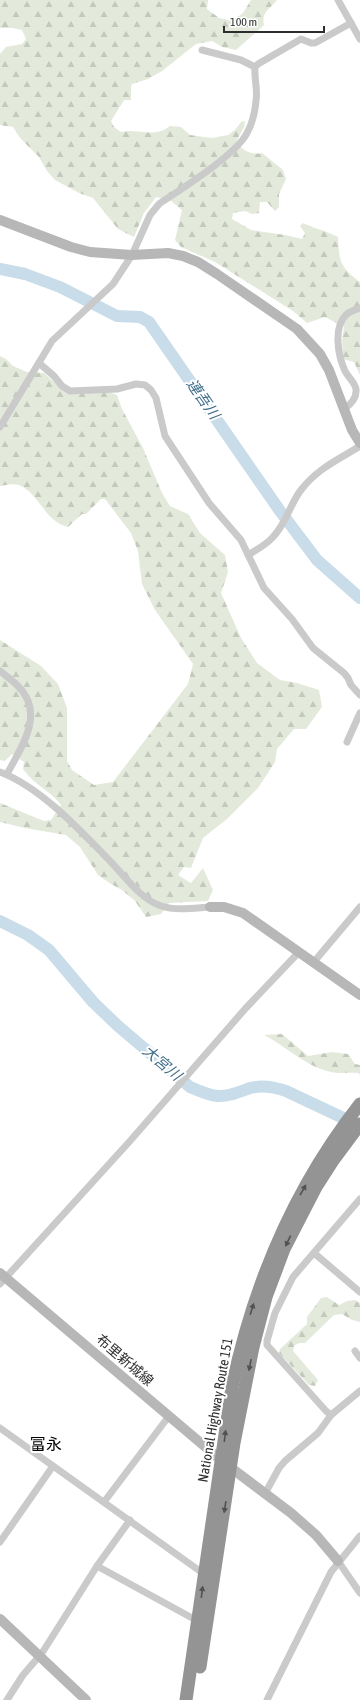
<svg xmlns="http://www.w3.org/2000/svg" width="360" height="1700" font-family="'Asap Condensed','Noto Sans JP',sans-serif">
<defs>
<pattern id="forest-firs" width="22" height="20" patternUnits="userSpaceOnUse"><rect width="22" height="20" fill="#e3eadb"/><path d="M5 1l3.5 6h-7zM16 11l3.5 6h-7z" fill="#c3c9bc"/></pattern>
</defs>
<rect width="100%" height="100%" fill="#fff"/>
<g fill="url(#forest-firs)">
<path d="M 0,0 L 208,0 L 207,9 L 219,18 L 232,21 L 243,13 L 251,0 L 277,0 C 270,9 261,12 264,25 L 236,50 L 222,47 L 212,41 L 196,44 L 162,71 L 148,79 L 132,84 L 131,88 L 131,100 L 124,100 L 111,121 L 114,127 L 121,132 C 139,128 154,139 170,126 L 181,127 L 190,135 L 212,138 L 228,135 L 235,130 L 241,122 L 245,121 L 244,127 L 236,142 C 244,151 250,155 262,153 L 283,170 L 286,179 L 279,194 L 279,207 L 275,211 L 267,202 L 260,202 L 259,213 L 252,214 L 245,211 L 233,213 L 232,219 L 251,230 L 285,235 L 302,239 L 305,233 L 300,226 L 303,223 C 315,229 327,231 338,237 C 339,262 340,267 360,282 L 360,375 L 354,362 L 343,359 L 342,340 L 344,327 L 325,317 L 307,323 L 293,311 L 215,262 L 181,247 L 175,240 L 182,210 L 171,201 L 156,197 L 144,213 L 134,237 L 118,229 L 93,198 L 79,193 L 55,180 L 47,171 L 39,157 L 21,139 L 13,127 L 0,125 L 0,54 L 6,47 L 22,44 L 26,39 L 22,30 L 13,28 L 0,28 Z"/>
<path d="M 0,356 L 6,359 L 13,366 L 27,372 L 44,373 L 61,388 L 106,391 L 117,395 L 122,409 L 143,448 L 162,493 L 170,506 L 188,514 L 200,533 L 225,555 L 228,572 L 221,593 L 241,638 L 257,663 L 280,680 L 297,683 L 319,690 L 322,707 L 306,729 L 294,729 L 277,749 L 275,762 L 258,788 L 227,819 L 203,838 L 191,868 L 184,867 L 178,875 L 191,883 L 203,868 L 213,890 L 208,901 L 169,903 L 161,914 L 146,917 L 135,901 L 122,890 L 111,884 L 98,875 L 80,847 L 66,835 L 25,828 L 0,822 L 0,803 L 44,821 L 51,820 L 61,805 C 51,791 34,785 23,769 L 24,762 L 12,754 L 5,761 L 0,760 L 0,640 L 41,666 L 58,684 L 67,708 L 67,761 L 72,770 L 94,785 L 113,782 L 188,684 L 193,664 L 155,610 L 142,584 L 138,551 L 131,533 L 105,499 L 101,499 L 86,514 L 82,514 L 68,527 C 45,522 39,493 19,485 C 13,483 5,485 0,486 Z"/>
<path d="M 282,1034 L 308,1056 L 332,1052 L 348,1054 L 355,1064 L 360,1065 L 360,1076 L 359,1073 C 350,1072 340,1074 331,1072 C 305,1066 287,1047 264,1035 Z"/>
<path d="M 327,1297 L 339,1305 L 347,1301 L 355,1300 L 360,1303 L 360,1322 L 352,1320 L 342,1314 L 334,1315 L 305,1343 L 299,1343 L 294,1346 L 293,1351 L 318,1380 L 315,1386 L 309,1385 L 279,1353 L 280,1349 L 307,1324 L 307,1317 L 321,1298 Z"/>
</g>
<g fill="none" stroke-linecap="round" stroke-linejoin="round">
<g stroke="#c8dce9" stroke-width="12">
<path d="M 0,269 L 25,274 L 60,287 L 117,316 L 140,317 L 149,322 L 280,511 L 317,560 L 360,598"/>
<path d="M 0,921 L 28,935 L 49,950 L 93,1002 L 118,1026 L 190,1087 C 199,1091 208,1095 217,1096 C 228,1097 239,1092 250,1088 C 262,1085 274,1087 286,1091 L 356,1124"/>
</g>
<g stroke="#cacaca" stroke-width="7">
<path d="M 338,0 L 360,39"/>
<path d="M 202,50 L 241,60 L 255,67"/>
<path d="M 40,364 L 54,376 L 62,386 L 70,391 L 117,389 L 136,384 L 145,385 L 151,390 L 156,398 L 165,436 L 209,503 L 241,540 L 264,588 L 292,619 L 313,648 L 344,673 L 348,678 L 351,685 L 360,695"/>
<path d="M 344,409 C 350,405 357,398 356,389 C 355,383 348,377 345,371 C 338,356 333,327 346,315 C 350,311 355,310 360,308"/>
<path d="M 0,427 L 52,341 L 113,284 L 132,255 L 150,215 L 159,204 C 181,189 236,155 247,133 C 252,124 255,112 256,101 C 258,89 254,79 255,67 L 258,64 L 301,39 L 311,43 L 315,43 L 351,23"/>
<path d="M 248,555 C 256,550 266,545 273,537 C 286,524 290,504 301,490 C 318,468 338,460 360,446"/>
<path d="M 0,671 C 6,676 12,680 17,685 C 46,713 22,746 7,774"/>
<path d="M 347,742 L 360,713"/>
<path d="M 0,772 C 40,787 79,829 109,860 C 124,875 140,899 161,906 C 177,911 194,908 210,907"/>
<path d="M 313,963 L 360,907"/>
<path d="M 314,1253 L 360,1292"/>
<path d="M 0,1284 L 130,1141 L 245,1009 L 299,952"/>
<path d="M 355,1351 L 360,1358"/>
<path d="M 331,1415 L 326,1411 L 267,1345 L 267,1341 L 275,1313 L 293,1277 L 360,1199"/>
<path d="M 0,1428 L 204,1574"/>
<path d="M 264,1493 L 267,1490 L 279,1468 L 285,1461 L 318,1433 L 331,1415 L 360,1391"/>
<path d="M 104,1502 L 169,1416"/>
<path d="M 0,1542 L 53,1466"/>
<path d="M 338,1561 L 360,1593"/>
<path d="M 97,1566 L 194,1619 L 199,1618"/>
<path d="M 7,1700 L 23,1675 L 42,1653 L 97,1566 L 130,1520"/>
<path d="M 267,1700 L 331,1572 L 360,1536"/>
</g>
<g stroke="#b7b7b7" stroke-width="10">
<path d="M 0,220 L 71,247 L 90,252 L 132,255 L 168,253 L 183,256 L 198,262 L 217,274 L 297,329 L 320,354 L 329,370 L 352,430 L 360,443"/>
<path d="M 210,907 L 224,907 L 243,913 L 360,995"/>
<path d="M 0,1273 L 222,1461 L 291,1513 L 316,1535 L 338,1561"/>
<path d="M 0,1619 L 86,1700"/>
</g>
<g stroke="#949494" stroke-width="13">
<path d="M 200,1667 L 234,1443 L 253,1347 L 266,1297 L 284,1249 L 316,1187 L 332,1162 L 360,1124"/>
<path d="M 186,1700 L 232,1387 C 254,1283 294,1188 360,1104"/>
</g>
</g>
<defs><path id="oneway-solid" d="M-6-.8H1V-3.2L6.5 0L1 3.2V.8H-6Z"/></defs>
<g fill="#515151">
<use href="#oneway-solid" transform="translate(303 1190) rotate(-60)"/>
<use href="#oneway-solid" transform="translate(288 1241) rotate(115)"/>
<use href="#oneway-solid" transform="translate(252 1309) rotate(-72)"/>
<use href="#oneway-solid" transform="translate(250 1365) rotate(101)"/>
<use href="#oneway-solid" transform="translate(225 1436) rotate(-83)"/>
<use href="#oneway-solid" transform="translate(225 1507) rotate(99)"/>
<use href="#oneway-solid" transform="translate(202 1592) rotate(-83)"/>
</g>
<g text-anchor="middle" stroke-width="4" stroke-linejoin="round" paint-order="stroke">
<g font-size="14" fill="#2d2d2d" stroke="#fff">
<text transform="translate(125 1360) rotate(41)" y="5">布里新城線</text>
<text transform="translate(215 1410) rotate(-80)" y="5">National Highway Route 151</text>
</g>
<g font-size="15" font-style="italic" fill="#3f6d8a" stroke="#fff">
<text transform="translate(203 399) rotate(55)" y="5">連吾川</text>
<text transform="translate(162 1063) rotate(40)" y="5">大宮川</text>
</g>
<g font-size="16" fill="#000" stroke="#fff">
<text x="46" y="1450">富永</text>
</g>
</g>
<path d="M224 26v6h100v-6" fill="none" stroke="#2d2d2d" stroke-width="2"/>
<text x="230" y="26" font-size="12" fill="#2d2d2d" stroke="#ffffff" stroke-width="3" paint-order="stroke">100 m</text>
</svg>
